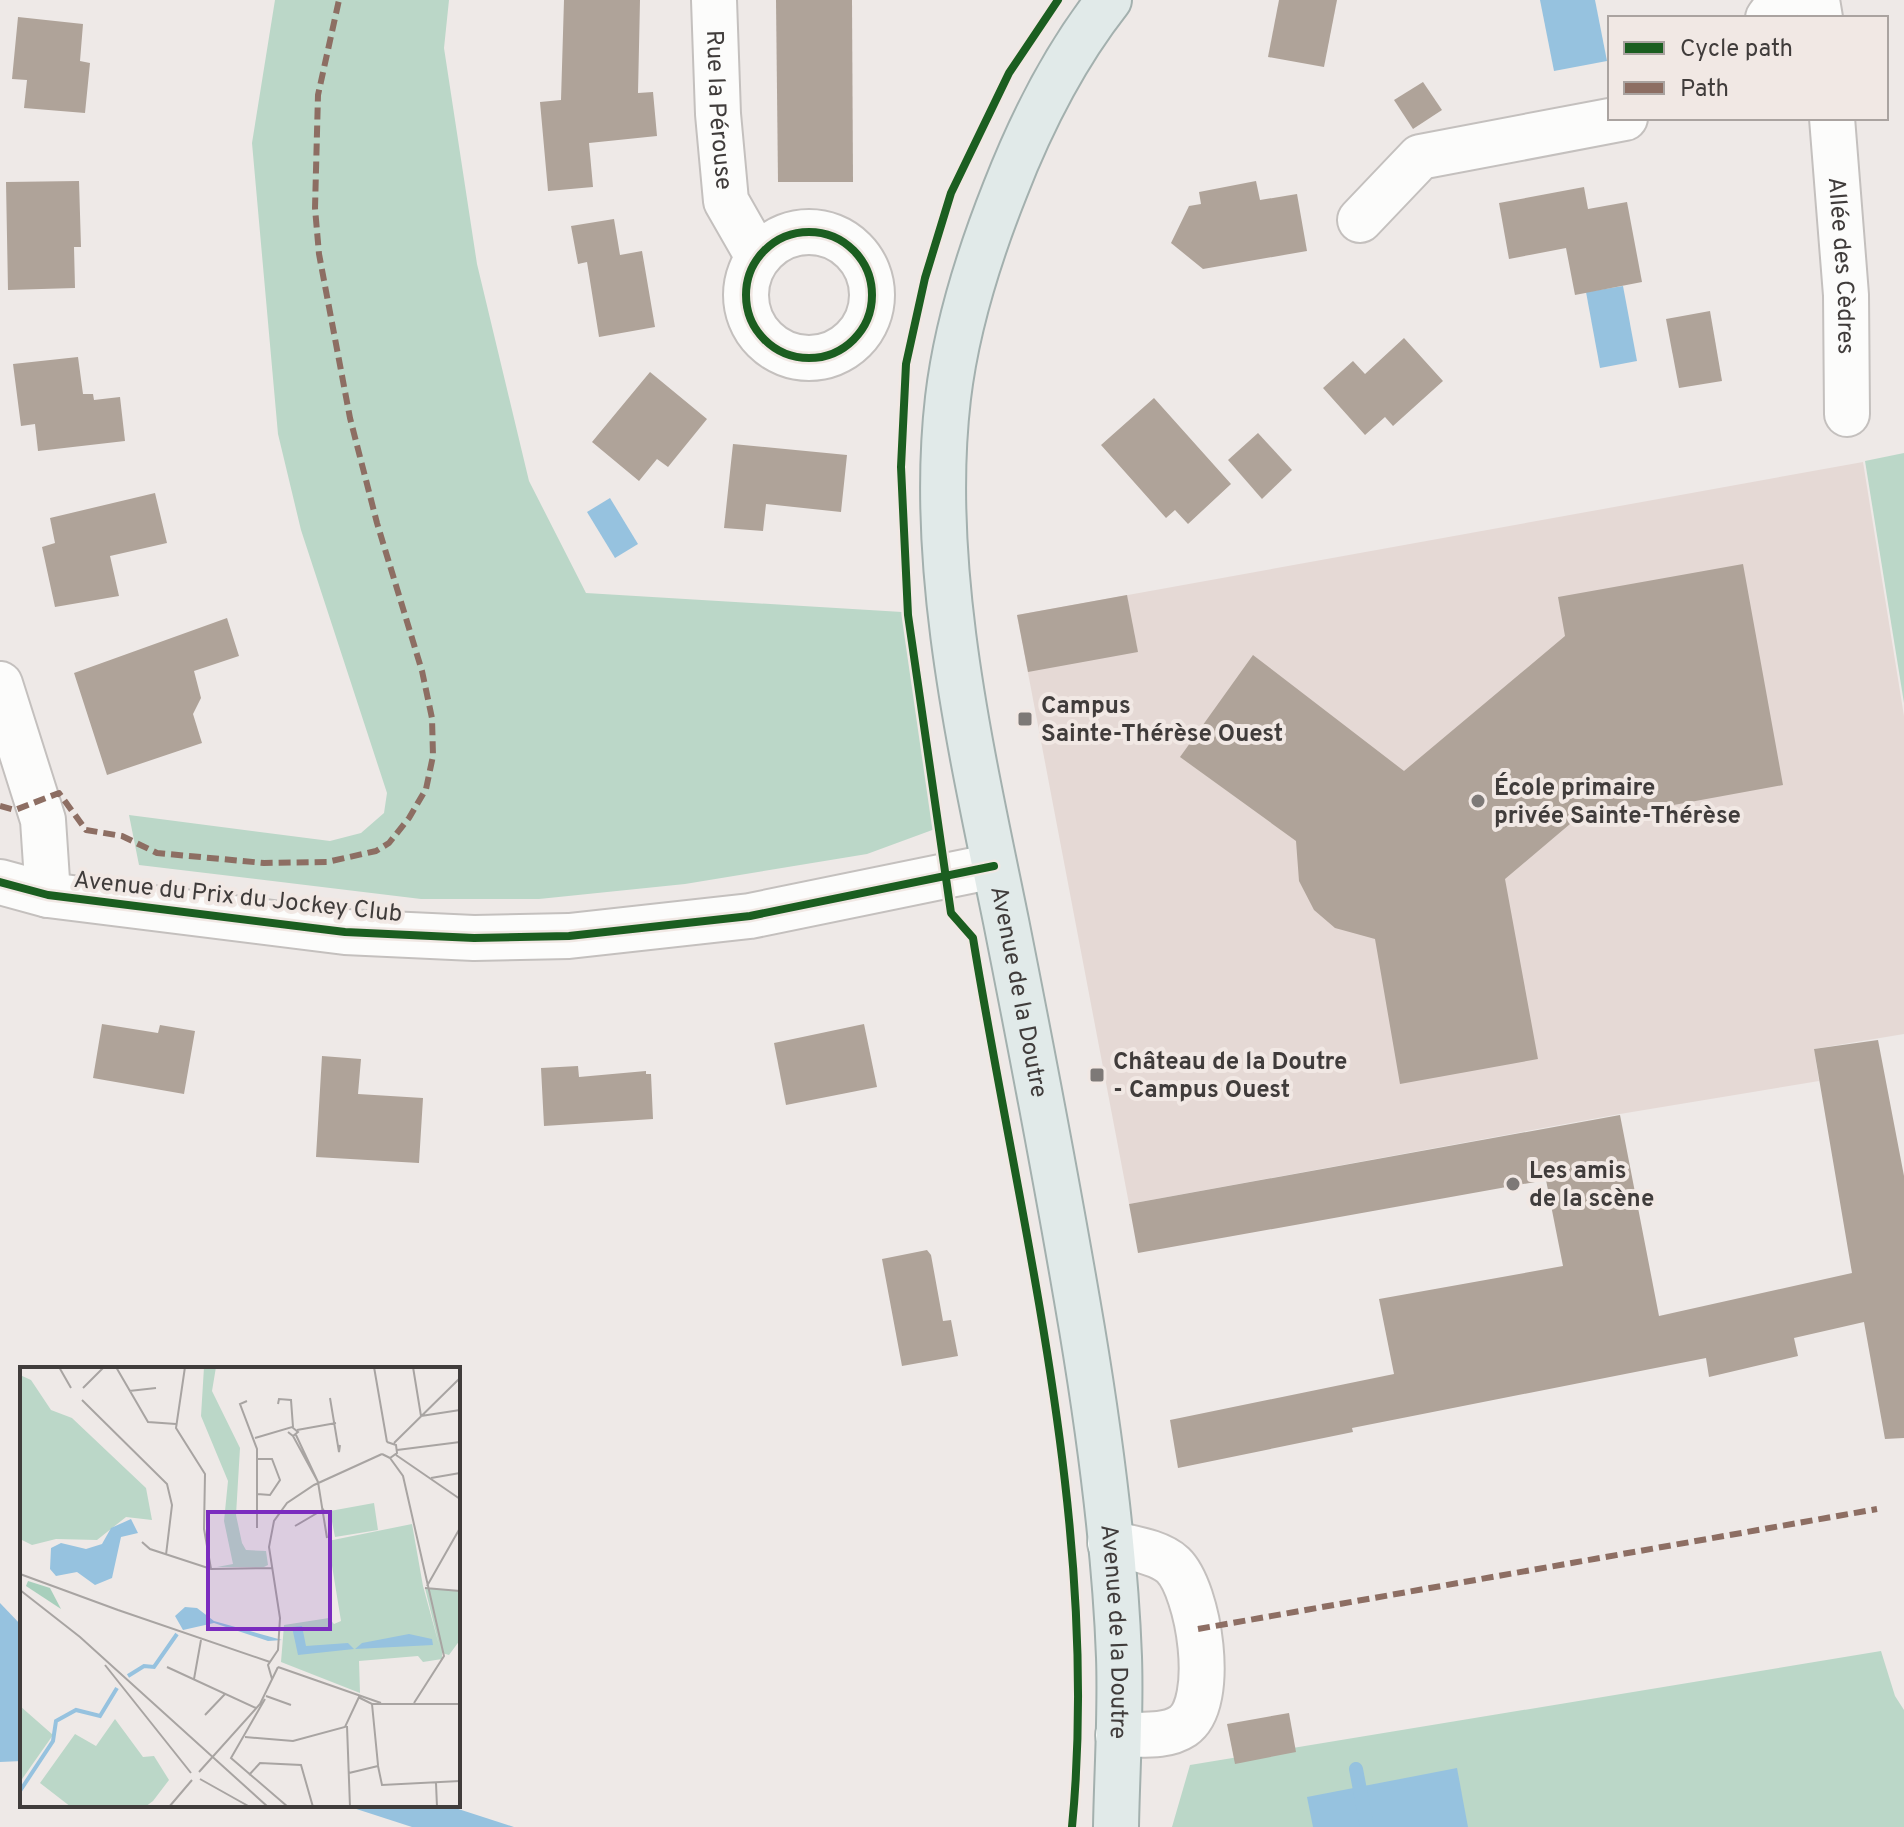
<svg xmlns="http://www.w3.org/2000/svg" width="1904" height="1827" font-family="Overpass,sans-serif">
<rect width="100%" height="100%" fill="#eee9e7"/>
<path fill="#e5d9d5" d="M 1863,462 L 1904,716 L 1904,1034 L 1814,1049 L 1819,1081 L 1620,1114 L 1129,1204 L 1017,615 Z"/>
<g fill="#bbd7c8">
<path d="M 275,0 L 449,0 L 444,48 L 477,264 L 529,481 L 586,593 L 902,612 L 935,829 L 867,854 L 685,884 L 539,899 L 421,899 L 139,865 L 129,815 L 330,841 L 361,833 L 384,813 L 387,793 L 301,530 L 278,434 L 252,143 Z"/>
<path d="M 1904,453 L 1904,703 L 1865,461 Z"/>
<path d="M 1881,1651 L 1895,1696 L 1904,1710 L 1904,1827 L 1172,1827 L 1190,1765 Z"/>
</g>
<g fill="#96c2df">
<path d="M 1540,0 L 1595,0 L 1607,61 L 1554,71 Z"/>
<path d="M 1623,286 L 1637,361 L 1600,368 L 1586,292 Z"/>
<path d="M 610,498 L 638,544 L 615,558 L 587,512 Z"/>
<path d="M 0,1603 L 22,1626 L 22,1761 L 0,1762 Z"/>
<path d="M 1457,1768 L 1468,1827 L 1313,1827 L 1307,1797 Z"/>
<path d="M 344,1805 L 446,1805 L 514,1827 L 412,1827 Z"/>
</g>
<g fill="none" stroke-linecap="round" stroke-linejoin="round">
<path stroke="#96c2df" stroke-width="14" d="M 1356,1769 L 1367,1827"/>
</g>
<g fill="#afa399">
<path d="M 564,0 L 640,0 L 638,93 L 653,92 L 657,136 L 589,143 L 593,187 L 548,191 L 540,102 L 561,100 Z"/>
<path d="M 776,0 L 852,0 L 853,182 L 778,182 Z"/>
<path d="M 1279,0 L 1337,0 L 1324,67 L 1268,57 Z"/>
<path d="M 18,17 L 83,24 L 80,61 L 90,63 L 85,113 L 24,108 L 27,80 L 12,79 Z"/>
<path d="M 1423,82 L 1442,110 L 1413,129 L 1394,100 Z"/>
<path d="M 79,181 L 81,247 L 74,247 L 75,288 L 8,290 L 6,182 Z"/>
<path d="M 1256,181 L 1260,200 L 1297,194 L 1307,251 L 1203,269 L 1171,243 L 1189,206 L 1201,204 L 1199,192 Z"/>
<path d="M 1584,187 L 1588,209 L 1627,202 L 1642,282 L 1575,295 L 1566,248 L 1509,259 L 1499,203 Z"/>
<path d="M 614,219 L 620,255 L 642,251 L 655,327 L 599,337 L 587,262 L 578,264 L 571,226 Z"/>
<path d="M 1710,311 L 1722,381 L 1679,388 L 1666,319 Z"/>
<path d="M 1404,338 L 1443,381 L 1393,426 L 1385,417 L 1365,435 L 1323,388 L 1353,361 L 1365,374 Z"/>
<path d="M 78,357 L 83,394 L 93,394 L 94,400 L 120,397 L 125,441 L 38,451 L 35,424 L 21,426 L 13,364 Z"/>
<path d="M 650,372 L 707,419 L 668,467 L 657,459 L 639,481 L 592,442 Z"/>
<path d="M 1154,398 L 1231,484 L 1188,524 L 1175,510 L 1166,518 L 1101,445 Z"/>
<path d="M 1258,433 L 1292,470 L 1262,499 L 1228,460 Z"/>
<path d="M 733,444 L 847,455 L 841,512 L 766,504 L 763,531 L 724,528 Z"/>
<path d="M 155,493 L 167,543 L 110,556 L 119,596 L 55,607 L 42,547 L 55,543 L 50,518 Z"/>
<path d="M 1743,564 L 1783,785 L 1570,824 L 1505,879 L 1538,1059 L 1400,1084 L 1375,939 L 1335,928 L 1314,910 L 1299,881 L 1296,841 L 1180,757 L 1253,655 L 1404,771 L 1565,636 L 1558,597 Z"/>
<path d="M 1127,595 L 1138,652 L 1028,672 L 1017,615 Z"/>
<path d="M 227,618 L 239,656 L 194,671 L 201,698 L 193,714 L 202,743 L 107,775 L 74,673 Z"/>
<path d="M 102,1024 L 158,1033 L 160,1025 L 195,1031 L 184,1094 L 93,1078 Z"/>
<path d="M 864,1024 L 877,1087 L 786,1105 L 774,1043 Z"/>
<path d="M 1878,1040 L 1904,1176 L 1904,1438 L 1885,1439 L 1864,1322 L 1794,1338 L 1798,1356 L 1709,1377 L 1706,1358 L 1352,1428 L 1353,1432 L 1178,1468 L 1170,1420 L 1394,1374 L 1379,1299 L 1563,1266 L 1546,1180 L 1138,1253 L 1129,1204 L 1620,1115 L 1659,1316 L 1852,1273 L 1814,1049 Z"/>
<path d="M 322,1056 L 361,1059 L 358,1094 L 423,1098 L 419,1163 L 316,1157 Z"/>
<path d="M 578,1066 L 579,1077 L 646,1071 L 646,1074 L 651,1074 L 653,1119 L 544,1126 L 541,1068 Z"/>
<path d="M 927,1250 L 931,1255 L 943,1321 L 951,1320 L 958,1356 L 902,1366 L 882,1259 Z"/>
<path d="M 1289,1713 L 1296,1752 L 1235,1764 L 1227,1724 Z"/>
</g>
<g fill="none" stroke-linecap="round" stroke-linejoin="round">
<defs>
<g id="minor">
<path id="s1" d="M 714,0 L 718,114 L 726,201 L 758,257"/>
<path d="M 1817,0 L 1820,18"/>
<path d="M 1768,18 L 1781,0"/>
<path id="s2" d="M 1832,118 L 1846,295 L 1847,414"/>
<path d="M 1360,220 L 1420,157 L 1625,118"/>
<circle cx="809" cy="295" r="63"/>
<path d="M 0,684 L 43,820 L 48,895"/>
<path d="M 0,882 L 48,895 L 345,932 L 474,938 L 569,936 L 750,916 L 994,866"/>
<path d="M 1110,1543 C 1129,1548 1158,1551 1173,1565 C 1199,1590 1217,1703 1183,1726 C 1165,1738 1139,1734 1118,1735"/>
</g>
<g id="major">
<path id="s3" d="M 1109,0 C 1065,56 1031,123 1005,190 C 980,253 956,330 948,398 C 928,569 972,754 1006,921 C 1033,1057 1059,1193 1082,1329 C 1100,1437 1115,1548 1119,1657 C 1121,1714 1117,1771 1116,1827"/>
</g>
</defs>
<use href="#minor" stroke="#c4c0be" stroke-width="48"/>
<use href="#major" stroke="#a3b0ae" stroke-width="48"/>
<use href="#minor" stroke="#fcfcfb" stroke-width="44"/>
<use href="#major" stroke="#e1eae9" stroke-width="44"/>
<g stroke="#8d6e63" stroke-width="6" stroke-dasharray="12 6" stroke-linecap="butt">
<path d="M 0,806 L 15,810 L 59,793 L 86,830 L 122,836 L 157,853 L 264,863 L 327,862 L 376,851 L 389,843 L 409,818 L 426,789 L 433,756 L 432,718 L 422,671 L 377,523 L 350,418 L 319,254 L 315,208 L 318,95 L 339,0"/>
<path d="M 1198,1629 L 1877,1509"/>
</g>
<defs>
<g id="cycleway">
<path d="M 1058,0 L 1009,73 L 951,193 L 925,278 L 906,364 L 901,467 L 908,615 L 951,913 L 973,938 C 1021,1231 1101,1528 1072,1827"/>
<circle cx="809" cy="295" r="63"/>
<path d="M 0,882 L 48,895 L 345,932 L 474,938 L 569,936 L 750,916 L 994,866"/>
</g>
</defs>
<use href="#cycleway" stroke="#f1e8e4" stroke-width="13"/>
<use href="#cycleway" stroke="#1b5e20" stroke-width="8"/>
</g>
<g fill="#7d7977" stroke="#f1e8e4" stroke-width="3">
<rect x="1017" y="711" width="16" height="16" rx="4"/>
<circle cx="1478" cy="801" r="8"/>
<rect x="1089" y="1067" width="16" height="16" rx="4"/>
<circle cx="1513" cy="1184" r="8"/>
</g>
<g text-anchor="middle" stroke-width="8" stroke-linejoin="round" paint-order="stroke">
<g font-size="24" fill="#403c3b" stroke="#f1e8e4">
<text dy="8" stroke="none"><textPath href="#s1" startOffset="110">Rue la Pérouse</textPath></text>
<text dy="8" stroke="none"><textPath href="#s2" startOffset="148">Allée des Cèdres</textPath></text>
<text transform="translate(238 896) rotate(6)" y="8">Avenue du Prix du Jockey Club</text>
<text dy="8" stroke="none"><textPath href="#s3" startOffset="1034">Avenue de la Doutre</textPath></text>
<text dy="8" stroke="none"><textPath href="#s3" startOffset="1682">Avenue de la Doutre</textPath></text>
</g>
<g font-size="24" font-weight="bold" fill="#403c3b" stroke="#f1e8e4" text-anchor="start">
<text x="1041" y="713">Campus<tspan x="1041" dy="28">Sainte-Thérèse Ouest</tspan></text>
<text x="1494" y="795">École primaire<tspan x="1494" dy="28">privée Sainte-Thérèse</tspan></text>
<text x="1113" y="1069">Château de la Doutre<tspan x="1113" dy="28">- Campus Ouest</tspan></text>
<text x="1529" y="1178">Les amis<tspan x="1529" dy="28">de la scène</tspan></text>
</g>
</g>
<g transform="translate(20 1367)">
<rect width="440" height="440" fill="#eee9e7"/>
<path d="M 184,0 L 196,0 L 192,24 L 220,81 L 216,148 L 222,176 L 226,183 L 246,184 L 248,198 L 244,200 L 197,200 L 213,197 L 204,154 L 208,114 L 181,49 ZM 0,8 L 11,13 L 31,43 L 52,51 L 126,121 L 132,153 L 106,150 L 77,173 L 36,172 L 12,178 L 0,172 ZM 354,136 L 358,163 L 315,170 L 310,144 ZM 392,157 L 403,219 L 419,278 L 405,221 L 440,224 L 440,273 L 429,288 L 422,286 L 422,292 L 403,295 L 398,289 L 339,294 L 340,326 L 261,295 L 264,258 L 309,251 L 314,257 L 321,254 L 308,174 ZM 0,339 L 33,368 L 0,415 ZM 95,352 L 123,390 L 134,389 L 149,413 L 133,434 L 125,440 L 51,440 L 20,416 L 55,367 L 76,379 Z" fill="#bbd7c8"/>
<path d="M 8,214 L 30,221 L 41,242 L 6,219 Z" fill="#a8cfbc"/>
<path d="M 111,152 L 118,166 L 101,170 L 92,211 L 75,218 L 57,205 L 36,209 L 30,202 L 31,181 L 41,176 L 66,182 L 82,177 L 91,161 ZM 165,240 L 177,241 L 194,254 L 262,273 L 248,274 L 194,256 L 163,263 L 155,249 ZM 282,259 L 286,279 L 328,276 L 334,282 L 278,288 L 272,260 ZM 389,267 L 412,272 L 413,278 L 335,282 L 342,276 Z" fill="#96c2df"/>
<path fill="none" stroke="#96c2df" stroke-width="4" d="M 108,309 L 124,299 L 134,300 L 157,267M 0,424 L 33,374 L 36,354 L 56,343 L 80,349 L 97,321"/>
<path fill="none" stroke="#a8a4a2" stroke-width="2" d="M 39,0 L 51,21M 96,0 L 128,55 L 156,57M 165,0 L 156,61 L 185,107 L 184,162 L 191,202M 354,0 L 367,75M 393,0 L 401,49M 63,21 L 84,0M 109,24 L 136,21M 310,31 L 319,85 L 320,78M 62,33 L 147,117 L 152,138 L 146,188M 227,34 L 220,37 L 237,82 L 237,161M 258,37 L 259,32 L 271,33 L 273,60M 401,49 L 440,43M 277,63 L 316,56M 273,69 L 298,115 L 276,68M 235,71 L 272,60 L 278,65 L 273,69 L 268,65M 374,76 L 439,12M 377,83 L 440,75M 362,87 L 370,91 L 377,86 L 376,78 L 367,75M 376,88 L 440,132M 370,91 L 383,109 L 424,289 L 394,336M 411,111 L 440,106M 298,115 L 307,171M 237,127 L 250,128 L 260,113 L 252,92 L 238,92M 275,159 L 304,142M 122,175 L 130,182 L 191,202 L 252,201M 0,207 L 98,243M 407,219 L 440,161M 405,221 L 440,224M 0,223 L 60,270 L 248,440M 98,243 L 250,295M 85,298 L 171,406M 147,300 L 236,341M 258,300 L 361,336M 174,312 L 181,273M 252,312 L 248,298 L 258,283 L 260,251 L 249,180 L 254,154 L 267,136 L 294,118 L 362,87M 246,329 L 271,338M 338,330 L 352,337 L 440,337M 245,332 L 211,391 L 268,440M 352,337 L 358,398M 185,348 L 205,327M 327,359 L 330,440M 225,370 L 273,374 L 325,360 L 339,330M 179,405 L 240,337 L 258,300M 329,406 L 358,399 L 362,418 L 440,414M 229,408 L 240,396 L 281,398 L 293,440M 180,412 L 230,440M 416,416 L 417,440M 149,440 L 172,413"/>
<path fill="#7b2cbf" fill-opacity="0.15" stroke="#7b2cbf" stroke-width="4" d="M 188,145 L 310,145 L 310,262 L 188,262 Z"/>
<rect width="440" height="440" fill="none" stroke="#403c3b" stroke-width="4"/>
</g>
<rect x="1608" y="16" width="280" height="104" fill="#f1e8e4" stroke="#aaa3a0" stroke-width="2"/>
<rect x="1624" y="42" width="40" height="12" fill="#1b5e20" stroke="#aaa3a0" stroke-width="2"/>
<text x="1680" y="56" font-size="24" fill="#403c3b">Cycle path</text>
<rect x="1624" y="82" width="40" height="12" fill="#8d6e63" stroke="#aaa3a0" stroke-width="2"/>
<text x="1680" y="96" font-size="24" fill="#403c3b">Path</text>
</svg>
